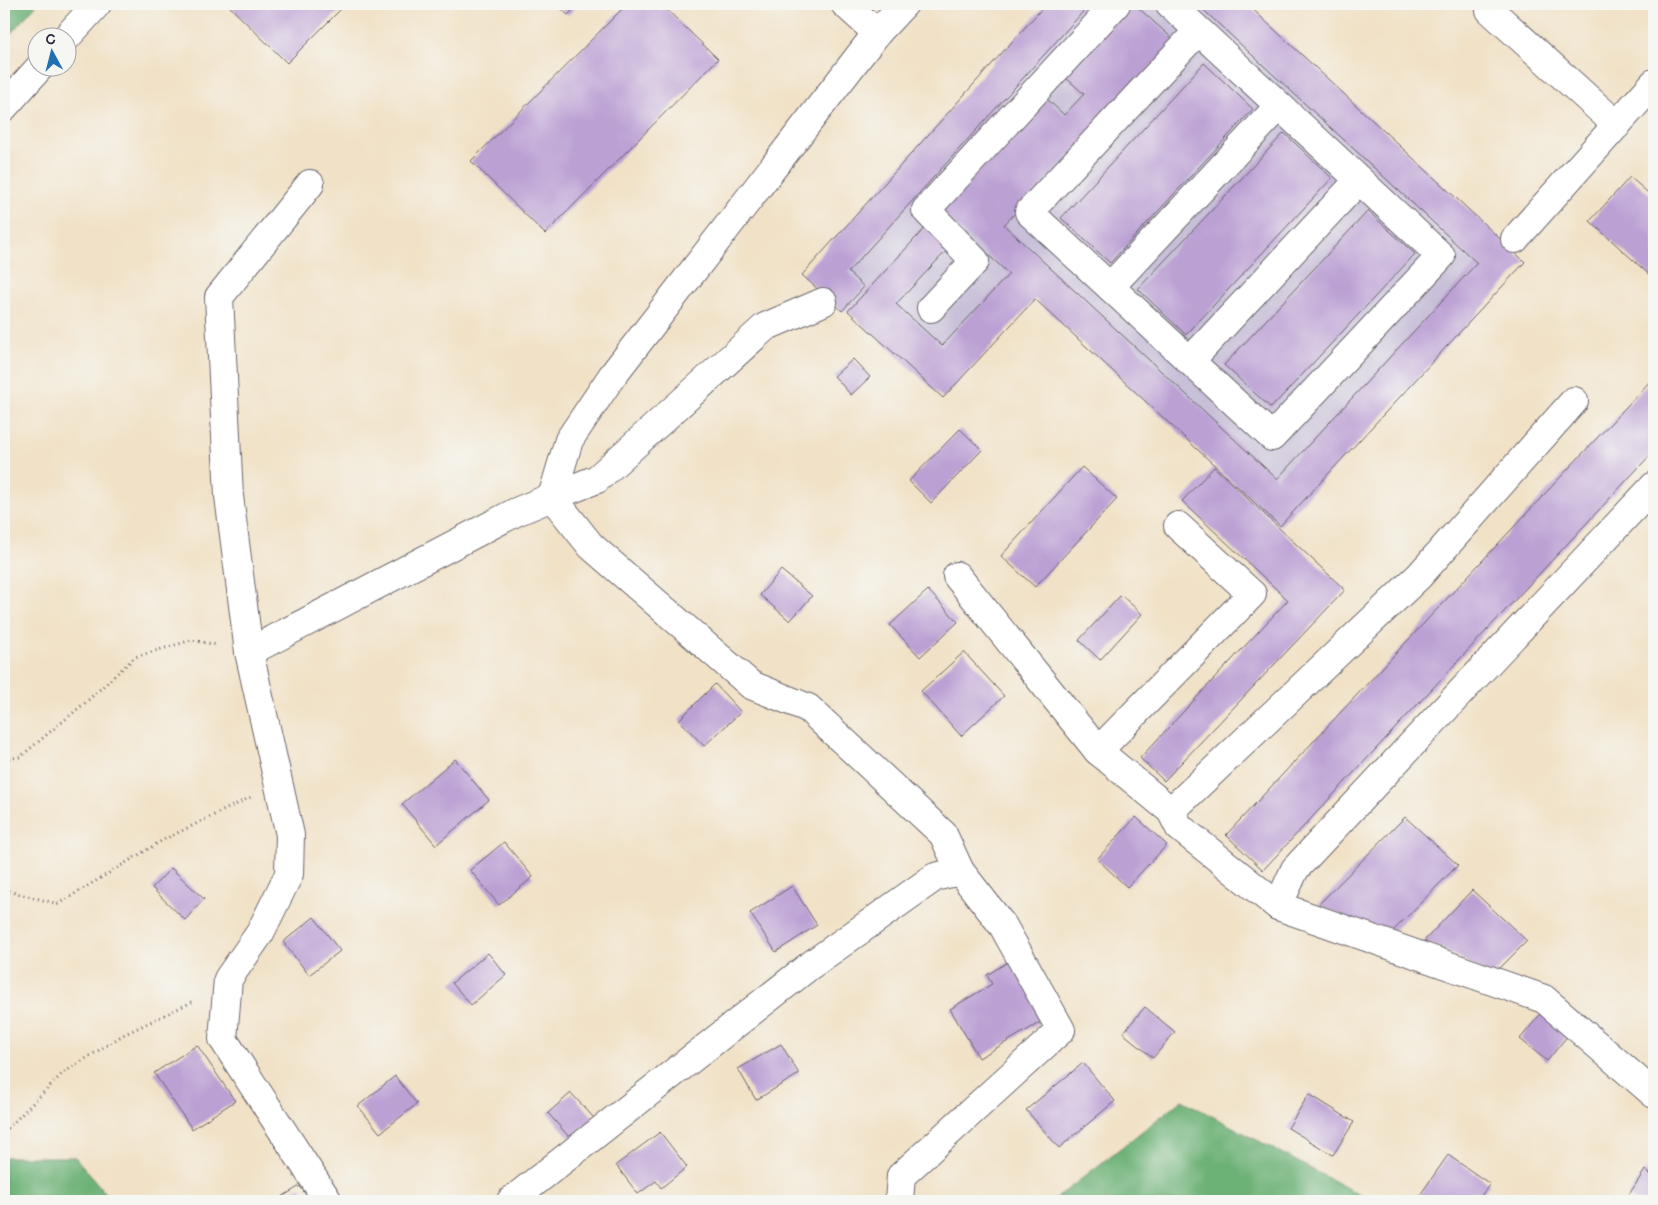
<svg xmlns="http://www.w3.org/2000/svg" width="1658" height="1205" font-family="'Balsamiq Sans',sans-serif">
<rect width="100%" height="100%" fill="#f6f6f2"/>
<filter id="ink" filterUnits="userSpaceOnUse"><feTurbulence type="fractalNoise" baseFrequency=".02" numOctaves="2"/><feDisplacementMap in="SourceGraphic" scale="10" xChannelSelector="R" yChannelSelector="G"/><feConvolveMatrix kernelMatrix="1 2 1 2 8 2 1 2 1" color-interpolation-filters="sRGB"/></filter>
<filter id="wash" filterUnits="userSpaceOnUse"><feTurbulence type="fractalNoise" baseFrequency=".0096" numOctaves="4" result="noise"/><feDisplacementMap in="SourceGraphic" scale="20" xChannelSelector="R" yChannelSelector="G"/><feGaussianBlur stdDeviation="1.12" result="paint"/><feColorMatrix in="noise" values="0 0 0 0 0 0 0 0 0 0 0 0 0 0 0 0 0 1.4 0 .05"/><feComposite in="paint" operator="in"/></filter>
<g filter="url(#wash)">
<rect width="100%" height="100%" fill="#f1e2c7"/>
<path fill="#c8bfd8" d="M 1046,4 L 1247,4 L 1525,262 L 1280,526 L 1035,299 L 943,398 L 848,311 L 842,311 L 802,275 Z"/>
<g fill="#6cb176" stroke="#476a58">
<path d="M 4,4 L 37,4 L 4,41 Z"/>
<path d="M 1182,1100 L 1371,1201 L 1053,1201 Z"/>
<path d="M 4,1157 L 75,1157 L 112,1201 L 4,1201 Z"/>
</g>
<g id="blocks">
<g fill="#bba0d4">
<path d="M 227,4 L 346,4 L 287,63 Z"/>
<path d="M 556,4 L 579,4 L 568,15 Z"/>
<path d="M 627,4 L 661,4 L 718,59 L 545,234 L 471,161 Z"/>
<path d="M 1046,4 L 1090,4 L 848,272 L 864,287 L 842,311 L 802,275 Z"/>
<path d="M 1129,4 L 1134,4 L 1175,41 L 1004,225 L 1277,479 L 1477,263 L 1197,4 L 1247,4 L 1525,262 L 1280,526 L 1035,299 L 943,398 L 848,311 L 926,227 L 949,248 L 896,304 L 942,346 L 1009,274 L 941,211 L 1046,98 L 1064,115 L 1084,94 L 1063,75 Z"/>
<path d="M 1204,63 L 1253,109 L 1110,263 L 1061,218 Z"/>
<path d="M 1284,133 L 1332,178 L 1186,335 L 1138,289 Z"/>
<path d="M 1630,177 L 1654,198 L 1654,279 L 1590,221 Z"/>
<path d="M 1368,211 L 1415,254 L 1271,408 L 1224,365 Z"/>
<path d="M 853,359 L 870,377 L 851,395 L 834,376 Z"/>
<path d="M 1654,377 L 1654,451 L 1263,870 L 1226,835 Z"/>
<path d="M 960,429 L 982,450 L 931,503 L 909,481 Z"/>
<path d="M 1082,467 L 1117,499 L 1035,587 L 1001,556 Z"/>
<path d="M 1214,467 L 1345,590 L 1164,781 L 1140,758 L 1288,600 L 1182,501 Z"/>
<path d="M 781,570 L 812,596 L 790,621 L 760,595 Z"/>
<path d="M 928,590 L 958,622 L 920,657 L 890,625 Z"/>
<path d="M 1121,595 L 1142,614 L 1100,660 L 1079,640 Z"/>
<path d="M 964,652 L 1004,696 L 961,736 L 921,691 Z"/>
<path d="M 715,684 L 741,712 L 704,746 L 679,720 Z"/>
<path d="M 455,759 L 489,800 L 436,845 L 402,804 Z"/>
<path d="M 1136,817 L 1167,845 L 1127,887 L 1097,859 Z"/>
<path d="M 1405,817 L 1458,865 L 1388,936 L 1318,905 Z"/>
<path d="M 504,842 L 533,877 L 499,905 L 470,870 Z"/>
<path d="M 171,868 L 204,899 L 185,920 L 152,888 Z"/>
<path d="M 792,886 L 817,925 L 776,952 L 750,913 Z"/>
<path d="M 1472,890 L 1527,941 L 1491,977 L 1460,958 L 1424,941 Z"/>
<path d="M 314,917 L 340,951 L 309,975 L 283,942 Z"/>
<path d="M 488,953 L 506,975 L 471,1005 L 452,983 Z"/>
<path d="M 1011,960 L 1046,1019 L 979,1058 L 950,1009 L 992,984 L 987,975 Z"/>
<path d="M 1145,1007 L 1175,1032 L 1153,1058 L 1123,1033 Z"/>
<path d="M 1542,1012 L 1569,1034 L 1547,1061 L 1520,1039 Z"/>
<path d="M 781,1044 L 799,1074 L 756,1100 L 738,1069 Z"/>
<path d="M 197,1045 L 235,1101 L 192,1129 L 154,1073 Z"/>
<path d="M 1083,1063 L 1115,1101 L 1059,1148 L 1026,1110 Z"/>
<path d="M 395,1076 L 417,1104 L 380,1133 L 358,1106 Z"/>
<path d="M 571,1093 L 594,1118 L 570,1138 L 548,1113 Z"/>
<path d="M 1309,1094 L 1354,1122 L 1333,1155 L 1288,1128 Z"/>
<path d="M 660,1132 L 687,1167 L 661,1188 L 656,1181 L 638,1194 L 616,1165 Z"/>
<path d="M 1448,1155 L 1490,1184 L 1477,1201 L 1429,1201 L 1420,1195 Z"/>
<path d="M 1645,1170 L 1654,1177 L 1654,1201 L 1636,1201 L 1628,1196 Z"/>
<path d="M 300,1186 L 310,1201 L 275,1201 Z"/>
</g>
</g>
</g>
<g filter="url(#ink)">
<use href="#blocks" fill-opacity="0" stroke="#6a656c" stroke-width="1"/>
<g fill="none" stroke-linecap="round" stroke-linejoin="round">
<defs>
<g id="minor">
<path d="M 845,4 L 877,33"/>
<path d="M 1170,4 L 1441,256 L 1272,437 L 1029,212 L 1198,31"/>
<path d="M 1490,10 L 1617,125"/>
<path d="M 66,38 L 97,4"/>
<path d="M 4,107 L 39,68"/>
<path d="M 310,184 L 219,297 L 229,496 L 249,652 L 290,835 L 289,874 L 260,933 L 228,979 L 223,1039 L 328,1201"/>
<path d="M 1515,239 L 1654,83"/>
<path d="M 1110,287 L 1279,106"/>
<path d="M 931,308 L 975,261 L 926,210 L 1116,4"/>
<path d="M 1190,361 L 1359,180"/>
<path d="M 1654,486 L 1295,869 L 1278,906 L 1544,999 L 1654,1094"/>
<path d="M 957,576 L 1098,751 L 1171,811 L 1179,827 L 1278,906"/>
<path d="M 249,652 L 516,512 L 552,497 L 569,440 L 612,376 L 877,33 L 904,4"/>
<path d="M 1098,751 L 1252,594 L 1178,526"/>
<path d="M 1171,811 L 1419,576 L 1574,401"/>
<path d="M 511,1201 L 808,967 L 935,877 L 960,871 L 943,834 L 808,708 L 751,685 L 591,546 L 552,497 L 597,479 L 765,327 L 823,302"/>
<path d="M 899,1201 L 901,1176 L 1061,1030 L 1003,926 L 960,871"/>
</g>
</defs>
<use href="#minor" stroke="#6a656c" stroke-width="30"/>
<g stroke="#6a656c" stroke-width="3" stroke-dasharray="1 4" stroke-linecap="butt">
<path d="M 4,759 L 20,757 L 85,703 L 135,657 L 192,640 L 217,645"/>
<path d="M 4,890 L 58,904 L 163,840 L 251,797"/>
<path d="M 4,1132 L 63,1073 L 123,1035 L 194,1001"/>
</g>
<use href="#minor" stroke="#fff" stroke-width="28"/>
</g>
</g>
<rect width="1658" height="1205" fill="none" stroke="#f6f6f2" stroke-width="20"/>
<g transform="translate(52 52) rotate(353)"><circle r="24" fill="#f6f6f2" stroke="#a1a1a9"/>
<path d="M0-4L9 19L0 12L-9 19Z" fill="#1f6fb2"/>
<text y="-8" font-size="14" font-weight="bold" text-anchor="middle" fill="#22223b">С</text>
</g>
</svg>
